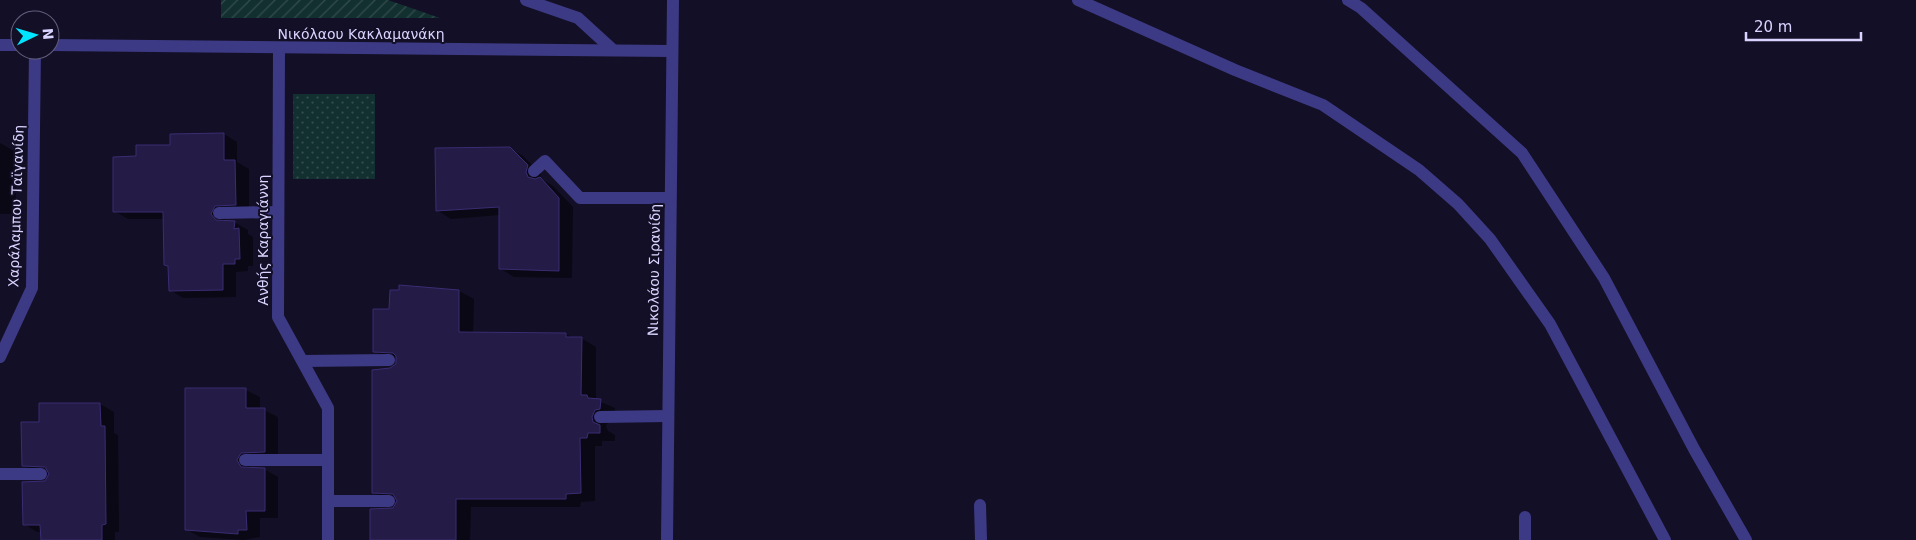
<svg xmlns="http://www.w3.org/2000/svg" width="1916" height="540" font-family="'DejaVu Sans',sans-serif">
<defs>
<pattern id="park-dots" width="8" height="8" patternUnits="userSpaceOnUse" patternTransform="scale(1.25)"><rect width="8" height="8" fill="#12302f"/><path d="M2 2h.1M6 6h.1" fill="none" stroke="#344d4e" stroke-width="1.8" stroke-linecap="round"/></pattern>
<pattern id="garden-furrows" width="10" height="10" patternUnits="userSpaceOnUse" patternTransform="scale(1.25)"><rect width="10" height="10" fill="#12302f"/><path d="M-1 1l2-2M0 10L10 0M9 11l2-2" fill="none" stroke="#344d4e"/></pattern>
</defs>
<rect width="100%" height="100%" fill="#130f26"/>
<rect fill="url(#park-dots)" x="293" y="94" width="82" height="85"/>
<path fill="url(#garden-furrows)" d="M 221,0 L 388,0 L 440,18 L 221,18 Z"/>
<g fill="#0007">
<path d="M 224,134 L 237,142 L 237,162 L 249,169 L 249,212 L 229,213 L 224,222 L 234,222 L 248,230 L 248,234 L 253,237 L 253,266 L 248,266 L 248,271 L 236,272 L 236,297 L 183,298 L 170,290 L 169,267 L 166,265 L 165,219 L 128,219 L 114,211 L 137,157 L 171,146 Z"/>
<path d="M 0,143 L 16,152 L 16,214 L 0,214 Z"/>
<path d="M 509,148 L 523,156 L 541,174 L 540,178 L 553,186 L 573,207 L 572,278 L 514,277 L 501,269 L 500,215 L 451,219 L 438,211 Z"/>
<path d="M 459,291 L 474,299 L 473,334 L 566,334 L 573,338 L 581,338 L 596,347 L 596,400 L 615,408 L 615,417 L 610,418 L 606,426 L 608,431 L 615,435 L 615,441 L 602,441 L 602,446 L 595,446 L 595,501 L 581,502 L 580,507 L 471,507 L 470,540 L 371,540 L 399,501 L 388,501 L 373,492 L 393,368 L 399,360 L 389,360 L 374,351 L 391,310 Z"/>
<path d="M 186,389 L 246,390 L 260,397 L 260,410 L 264,410 L 278,417 L 278,459 L 255,460 L 249,469 L 264,469 L 278,477 L 278,518 L 260,518 L 260,537 L 244,540 L 200,537 L 186,529 Z"/>
<path d="M 40,404 L 100,404 L 114,412 L 114,433 L 118,435 L 119,532 L 115,532 L 115,540 L 42,540 L 42,532 L 37,532 L 24,524 L 50,474 L 37,473 L 23,465 L 40,423 Z"/>
</g>
<g fill="#241b47" stroke="#3b2d73">
<path d="M 224,133 L 224,160 L 235,160 L 236,205 L 215,206 L 211,214 L 216,220 L 235,221 L 234,229 L 239,228 L 240,259 L 235,259 L 235,264 L 223,264 L 223,290 L 169,291 L 168,266 L 164,265 L 163,212 L 113,212 L 113,157 L 136,156 L 136,145 L 170,145 L 170,134 Z"/>
<path d="M 510,147 L 528,165 L 526,172 L 528,177 L 535,179 L 540,177 L 559,198 L 559,271 L 499,269 L 499,207 L 436,211 L 435,148 Z"/>
<path d="M 399,285 L 459,290 L 459,332 L 566,333 L 566,337 L 582,337 L 581,395 L 587,395 L 588,398 L 601,399 L 600,409 L 595,410 L 592,417 L 593,422 L 600,425 L 600,433 L 588,433 L 587,438 L 580,438 L 581,493 L 566,494 L 566,499 L 456,499 L 456,540 L 370,540 L 370,509 L 393,508 L 397,501 L 393,494 L 372,493 L 372,370 L 390,368 L 396,364 L 396,356 L 393,353 L 373,352 L 373,309 L 389,309 L 390,290 L 399,290 Z"/>
<path d="M 185,388 L 246,388 L 246,408 L 265,408 L 265,452 L 241,453 L 237,460 L 241,467 L 265,468 L 265,511 L 246,511 L 247,530 L 238,530 L 238,534 L 185,530 Z"/>
<path d="M 39,403 L 100,403 L 101,426 L 105,426 L 106,524 L 102,525 L 102,540 L 41,540 L 40,525 L 23,525 L 22,482 L 45,481 L 49,474 L 45,467 L 22,466 L 21,422 L 39,422 Z"/>
</g>
<g fill="none" stroke-linecap="round" stroke-linejoin="round">
<g stroke="#3d3a85" stroke-width="12">
<path d="M 526,0 L 578,18 L 613,50"/>
<path d="M 534,171 L 545,161 L 580,198 L 670,198"/>
<path d="M 219,213 L 278,212"/>
<path d="M 303,361 L 389,360"/>
<path d="M 600,417 L 668,416"/>
<path d="M 245,460 L 328,460"/>
<path d="M 0,474 L 41,474"/>
<path d="M 328,501 L 389,501"/>
<path d="M 980,505 L 981,540"/>
<path d="M 1525,517 L 1525,540"/>
</g>
<g stroke="#3d3a85" stroke-width="12">
<path d="M 1078,0 L 1235,70 L 1323,105 L 1419,170 L 1458,204 L 1490,239 L 1550,324 L 1665,540"/>
<path d="M 1348,0 L 1361,8 L 1522,153 L 1604,278 L 1694,449 L 1746,540"/>
<path d="M 0,45 L 20,45"/>
<path d="M 50,45 L 671,51"/>
<path d="M 279,48 L 278,317 L 328,408 L 328,540"/>
<path d="M 0,357 L 32,288 L 35,50"/>
<path d="M 667,540 L 673,0"/>
</g>
</g>
<g text-anchor="middle" stroke-width="4" stroke-linejoin="round" paint-order="stroke">
<g font-size="14" fill="#d9d4ff" stroke="#130f26">
<text x="361" y="39">Νικόλαου Κακλαμανάκη</text>
<text transform="translate(16 206) rotate(-88)" y="5">Χαράλαμπου Ταϊγανίδη</text>
<text transform="translate(263 240) rotate(-90)" y="5">Ανθής Καραγιάννη</text>
<text transform="translate(654 270) rotate(-89)" y="5">Νικολάου Σιρανίδη</text>
</g>
</g>
<g transform="translate(35 35) rotate(85)"><circle r="24" fill="#130f26" stroke="#625e7d"/>
<path d="M0-4L9 19L0 12L-9 19Z" fill="#00e5ff"/>
<text y="-8" font-size="14" font-weight="bold" text-anchor="middle" fill="#d9d4ff">N</text>
</g>
<path d="M1746 32v8h115v-8" fill="none" stroke="#d9d4ff" stroke-width="2.5"/>
<text x="1754" y="32" font-size="15" fill="#d9d4ff" stroke="#130f26" stroke-width="4" paint-order="stroke">20 m</text>
</svg>
